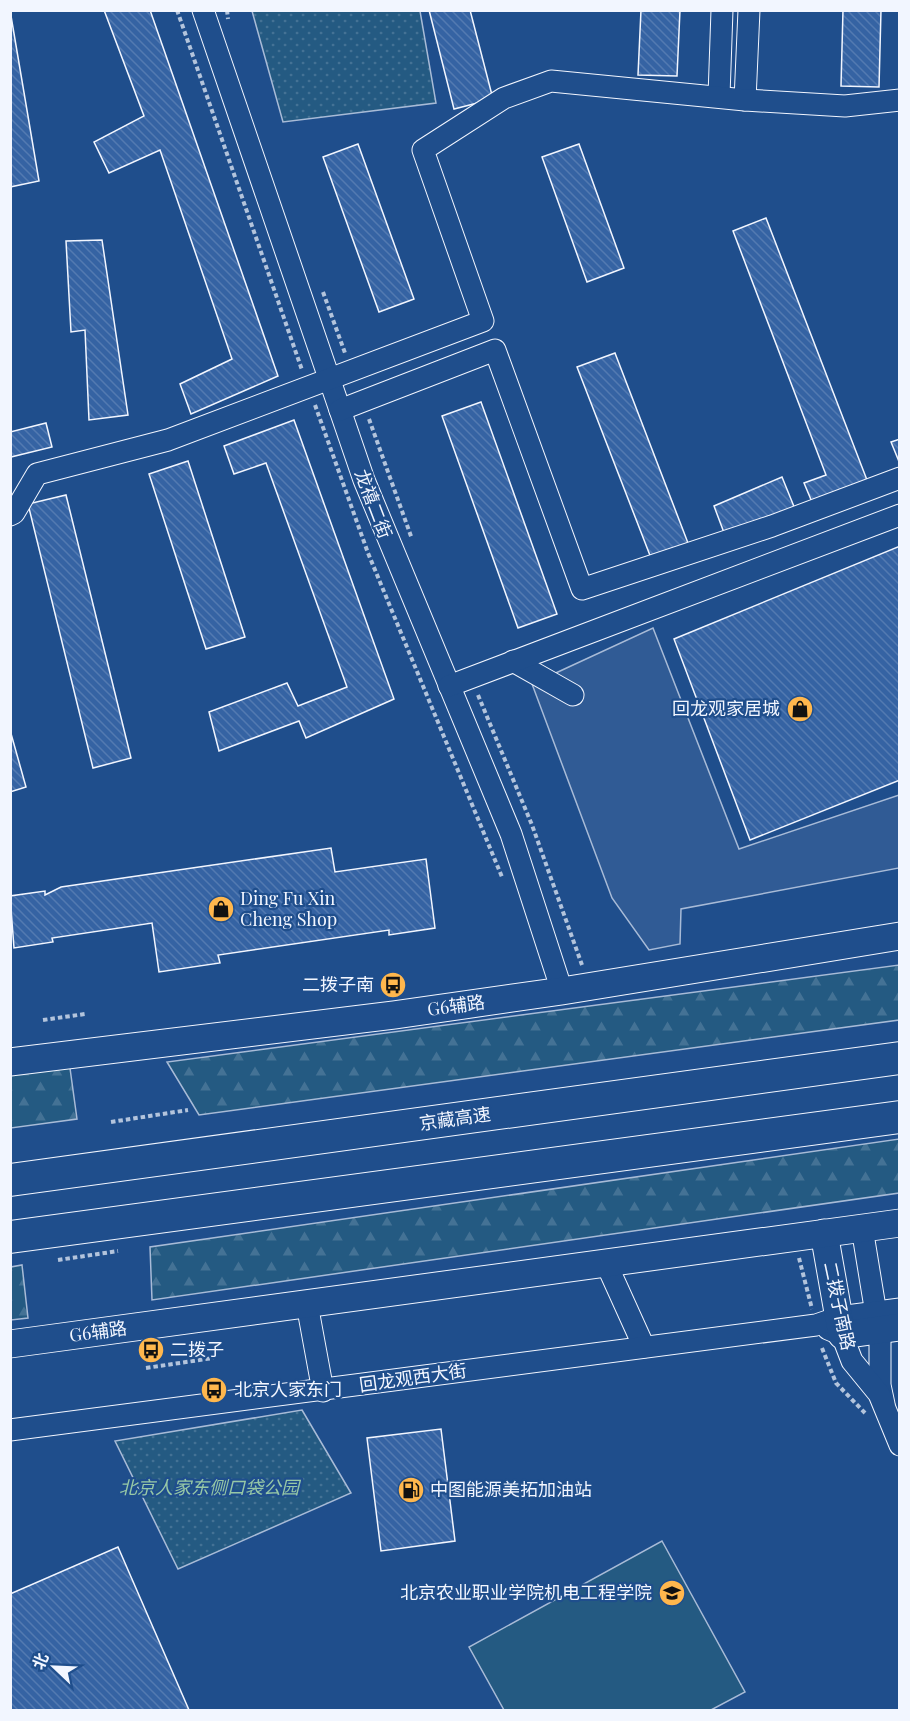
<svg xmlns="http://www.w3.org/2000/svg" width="910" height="1721" font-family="'Playfair Display','Noto Sans SC',serif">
<defs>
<pattern id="forest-firs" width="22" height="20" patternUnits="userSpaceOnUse" patternTransform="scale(1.5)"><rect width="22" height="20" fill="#245a82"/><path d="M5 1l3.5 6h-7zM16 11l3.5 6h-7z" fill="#447295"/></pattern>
<pattern id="park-dots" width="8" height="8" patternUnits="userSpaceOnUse" patternTransform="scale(1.5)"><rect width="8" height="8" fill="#245a82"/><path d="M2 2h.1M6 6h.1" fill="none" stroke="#447295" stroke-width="1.8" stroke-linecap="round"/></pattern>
<pattern id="building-back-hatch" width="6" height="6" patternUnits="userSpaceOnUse" patternTransform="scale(1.5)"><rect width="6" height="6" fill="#3563a3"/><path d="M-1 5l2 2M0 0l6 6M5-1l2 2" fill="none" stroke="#537ab1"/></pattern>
</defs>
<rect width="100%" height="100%" fill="#1f4e8c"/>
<path fill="#245a82" stroke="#a8bbd7" stroke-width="1.5" d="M 662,1541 L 745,1692 L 711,1710 L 504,1710 L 469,1647 Z"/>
<g fill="url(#forest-firs)" stroke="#a8bbd7" stroke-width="1.5">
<path d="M 899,965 L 899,1020 L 199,1115 L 167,1062 Z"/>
<path d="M 69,1061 L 77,1119 L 11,1128 L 10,1069 Z"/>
<path d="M 899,1139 L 899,1193 L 152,1300 L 150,1247 Z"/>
<path d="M 22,1265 L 28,1318 L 11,1320 L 11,1267 Z"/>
</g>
<g fill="url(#park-dots)" stroke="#a8bbd7" stroke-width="1.5">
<path d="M 252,11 L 420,11 L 436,103 L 283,122 Z"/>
<path d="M 302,1410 L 351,1493 L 178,1569 L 115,1441 Z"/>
</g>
<path fill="#305b95" stroke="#a8bbd7" stroke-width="1.5" d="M 653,628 L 739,849 L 899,795 L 899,868 L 681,909 L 680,944 L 649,950 L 612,898 L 532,684 Z"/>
<g fill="url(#building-back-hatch)" stroke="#f2f6ff" stroke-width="1.5">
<path d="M 10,10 L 39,181 L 10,187 Z"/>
<path d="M 104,10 L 150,10 L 278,376 L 191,414 L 180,384 L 232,359 L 160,150 L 109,173 L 94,142 L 144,116 Z"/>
<path d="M 429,10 L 470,10 L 493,99 L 454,109 Z"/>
<path d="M 641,10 L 680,10 L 677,76 L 638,75 Z"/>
<path d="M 843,10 L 881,10 L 879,87 L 841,86 Z"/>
<path d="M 358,144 L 414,299 L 379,312 L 323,157 Z"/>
<path d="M 579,144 L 624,268 L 587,282 L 542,157 Z"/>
<path d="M 766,218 L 867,480 L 812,502 L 804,483 L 826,475 L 733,231 Z"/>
<path d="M 102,240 L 128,415 L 89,420 L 85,330 L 71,332 L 66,241 Z"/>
<path d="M 615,353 L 688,543 L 651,558 L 577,367 Z"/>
<path d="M 481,402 L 557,614 L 518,628 L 442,416 Z"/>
<path d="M 294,420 L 394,699 L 306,738 L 299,721 L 219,751 L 209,712 L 287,683 L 298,706 L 347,687 L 266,463 L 234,474 L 224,446 Z"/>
<path d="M 46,423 L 52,447 L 11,457 L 10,432 Z"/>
<path d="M 900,439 L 900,464 L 891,442 Z"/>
<path d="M 188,461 L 245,637 L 206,649 L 149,474 Z"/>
<path d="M 782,477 L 795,509 L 726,538 L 714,506 Z"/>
<path d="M 66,495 L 131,758 L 93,768 L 28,504 Z"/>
<path d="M 900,546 L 900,780 L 750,840 L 674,639 Z"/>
<path d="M 10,730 L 26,787 L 10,792 Z"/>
<path d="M 331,848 L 335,872 L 426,859 L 435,928 L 389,935 L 389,930 L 218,955 L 220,963 L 159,972 L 152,923 L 52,938 L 53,942 L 14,948 L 10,896 L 45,891 L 45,895 L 61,887 Z"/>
<path d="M 441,1429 L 455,1541 L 381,1551 L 367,1438 Z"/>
<path d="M 118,1547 L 189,1710 L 10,1710 L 10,1594 Z"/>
</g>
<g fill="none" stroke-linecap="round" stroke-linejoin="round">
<defs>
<g id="minor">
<path d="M 203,10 L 364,480 L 511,834 L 562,991"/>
<path d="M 719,96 L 722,10"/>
<path d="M 745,100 L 749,10"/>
<path d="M 340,410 L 495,350 L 582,589 L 772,526 L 900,478"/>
<path d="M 10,515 L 14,513 L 37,474 L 168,440 L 483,321 L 423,150 L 504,98 L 551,81 L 745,100 L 845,106 L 900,100"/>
<path d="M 513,661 L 573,695"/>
<path d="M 449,686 L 900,515"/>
<path d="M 862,1228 L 880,1338 L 880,1385 L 884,1404"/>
<path d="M 606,1263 L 644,1347"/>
<path d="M 307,1304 L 323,1391"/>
<path d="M 828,1329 L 842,1335 L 852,1361 L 879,1394 L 900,1445"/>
<path d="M 10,1430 L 816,1325 L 839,1317 L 900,1309"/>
</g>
<g id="major">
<path d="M 10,1062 L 394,1015 L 562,991 L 900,936"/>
<path d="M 824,1233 L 842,1335 L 900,1327"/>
<path d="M 10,1344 L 900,1223"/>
</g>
<g id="highway">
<path d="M 10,1180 L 900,1058"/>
<path d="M 10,1237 L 900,1117"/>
</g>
</defs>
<use href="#minor" stroke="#f2f6ff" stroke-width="23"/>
<use href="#major" stroke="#f2f6ff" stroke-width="29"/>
<use href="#highway" stroke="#f2f6ff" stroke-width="34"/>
<g stroke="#b3c4dc" stroke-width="4" stroke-dasharray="4.5 3" stroke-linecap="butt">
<path d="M 177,10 L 302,370"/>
<path d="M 227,10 L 228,19"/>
<path d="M 323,292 L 345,353"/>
<path d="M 315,405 L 368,553 L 502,877"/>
<path d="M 369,419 L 412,539"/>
<path d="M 478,695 L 532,825 L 582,965"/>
<path d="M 43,1020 L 85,1014"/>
<path d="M 111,1122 L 188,1110"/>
<path d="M 799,1258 L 812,1309"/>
<path d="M 58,1260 L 118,1251"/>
<path d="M 822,1348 L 836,1383 L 865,1413"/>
<path d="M 146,1368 L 213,1358"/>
</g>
<use href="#minor" stroke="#1f4e8c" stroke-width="21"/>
<use href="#major" stroke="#1f4e8c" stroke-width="27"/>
<use href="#highway" stroke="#1f4e8c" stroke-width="32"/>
</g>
<defs>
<symbol id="shop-disc" viewBox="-11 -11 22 22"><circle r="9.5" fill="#ffb74d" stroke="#1f4e8c"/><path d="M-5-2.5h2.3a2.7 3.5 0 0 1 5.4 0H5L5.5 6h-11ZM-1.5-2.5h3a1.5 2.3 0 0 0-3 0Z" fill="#111"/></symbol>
<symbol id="bus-disc" viewBox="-11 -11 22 22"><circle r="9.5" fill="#ffb74d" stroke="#1f4e8c"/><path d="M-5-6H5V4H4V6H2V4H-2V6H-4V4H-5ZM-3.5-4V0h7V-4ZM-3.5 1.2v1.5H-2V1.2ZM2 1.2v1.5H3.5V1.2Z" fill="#111"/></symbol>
<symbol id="fuel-disc" viewBox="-11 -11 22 22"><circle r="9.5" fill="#ffb74d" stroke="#1f4e8c"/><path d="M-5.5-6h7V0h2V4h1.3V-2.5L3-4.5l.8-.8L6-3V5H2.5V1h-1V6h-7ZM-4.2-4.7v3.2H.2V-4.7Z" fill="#111"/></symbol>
<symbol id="university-disc" viewBox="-11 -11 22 22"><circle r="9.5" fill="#ffb74d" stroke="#1f4e8c"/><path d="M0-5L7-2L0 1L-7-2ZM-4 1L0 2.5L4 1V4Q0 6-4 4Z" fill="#111"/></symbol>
</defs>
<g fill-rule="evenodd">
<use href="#shop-disc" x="785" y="694" width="30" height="30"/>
<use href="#shop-disc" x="206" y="894" width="30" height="30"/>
<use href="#bus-disc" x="378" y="970" width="30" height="30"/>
<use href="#bus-disc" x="136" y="1335" width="30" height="30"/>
<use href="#bus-disc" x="199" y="1375" width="30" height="30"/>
<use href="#fuel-disc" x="396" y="1475" width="30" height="30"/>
<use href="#university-disc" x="657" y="1578" width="30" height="30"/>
</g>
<g text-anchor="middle" stroke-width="4.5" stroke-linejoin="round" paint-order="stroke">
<g font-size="18" fill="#f2f6ff" stroke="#1f4e8c">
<text transform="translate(373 504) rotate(69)" y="6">龙禧二街</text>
<text transform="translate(456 1006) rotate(-8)" y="6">G6辅路</text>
<text transform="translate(455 1119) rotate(-8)" y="6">京藏高速</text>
<text transform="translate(839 1306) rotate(78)" y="6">二拨子南路</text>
<text transform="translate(98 1332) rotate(-8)" y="6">G6辅路</text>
<text transform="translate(413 1378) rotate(-8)" y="6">回龙观西大街</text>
</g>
<g font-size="18" fill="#f2f6ff" stroke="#1f4e8c" text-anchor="start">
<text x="780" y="715" text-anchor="end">回龙观家居城</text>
<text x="240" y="905">Ding Fu Xin<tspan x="240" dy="21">Cheng Shop</tspan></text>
<text x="374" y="991" text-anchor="end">二拨子南</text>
<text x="170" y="1356">二拨子</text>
<text x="234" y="1396">北京人家东门</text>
<text x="430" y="1496">中图能源美拓加油站</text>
<text x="652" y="1599" text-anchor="end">北京农业职业学院机电工程学院</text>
</g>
<g font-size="18" font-style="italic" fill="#97c8a6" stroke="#1f4e8c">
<text x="209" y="1494">北京人家东侧口袋公园</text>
</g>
</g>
<rect width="910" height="1721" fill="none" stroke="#f2f6ff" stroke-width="24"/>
<g transform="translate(54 1667) rotate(293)" stroke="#1f4e8c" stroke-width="4.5" paint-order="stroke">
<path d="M0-4.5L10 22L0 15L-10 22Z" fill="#f2f6ff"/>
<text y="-9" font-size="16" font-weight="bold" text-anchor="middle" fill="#f2f6ff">北</text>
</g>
</svg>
